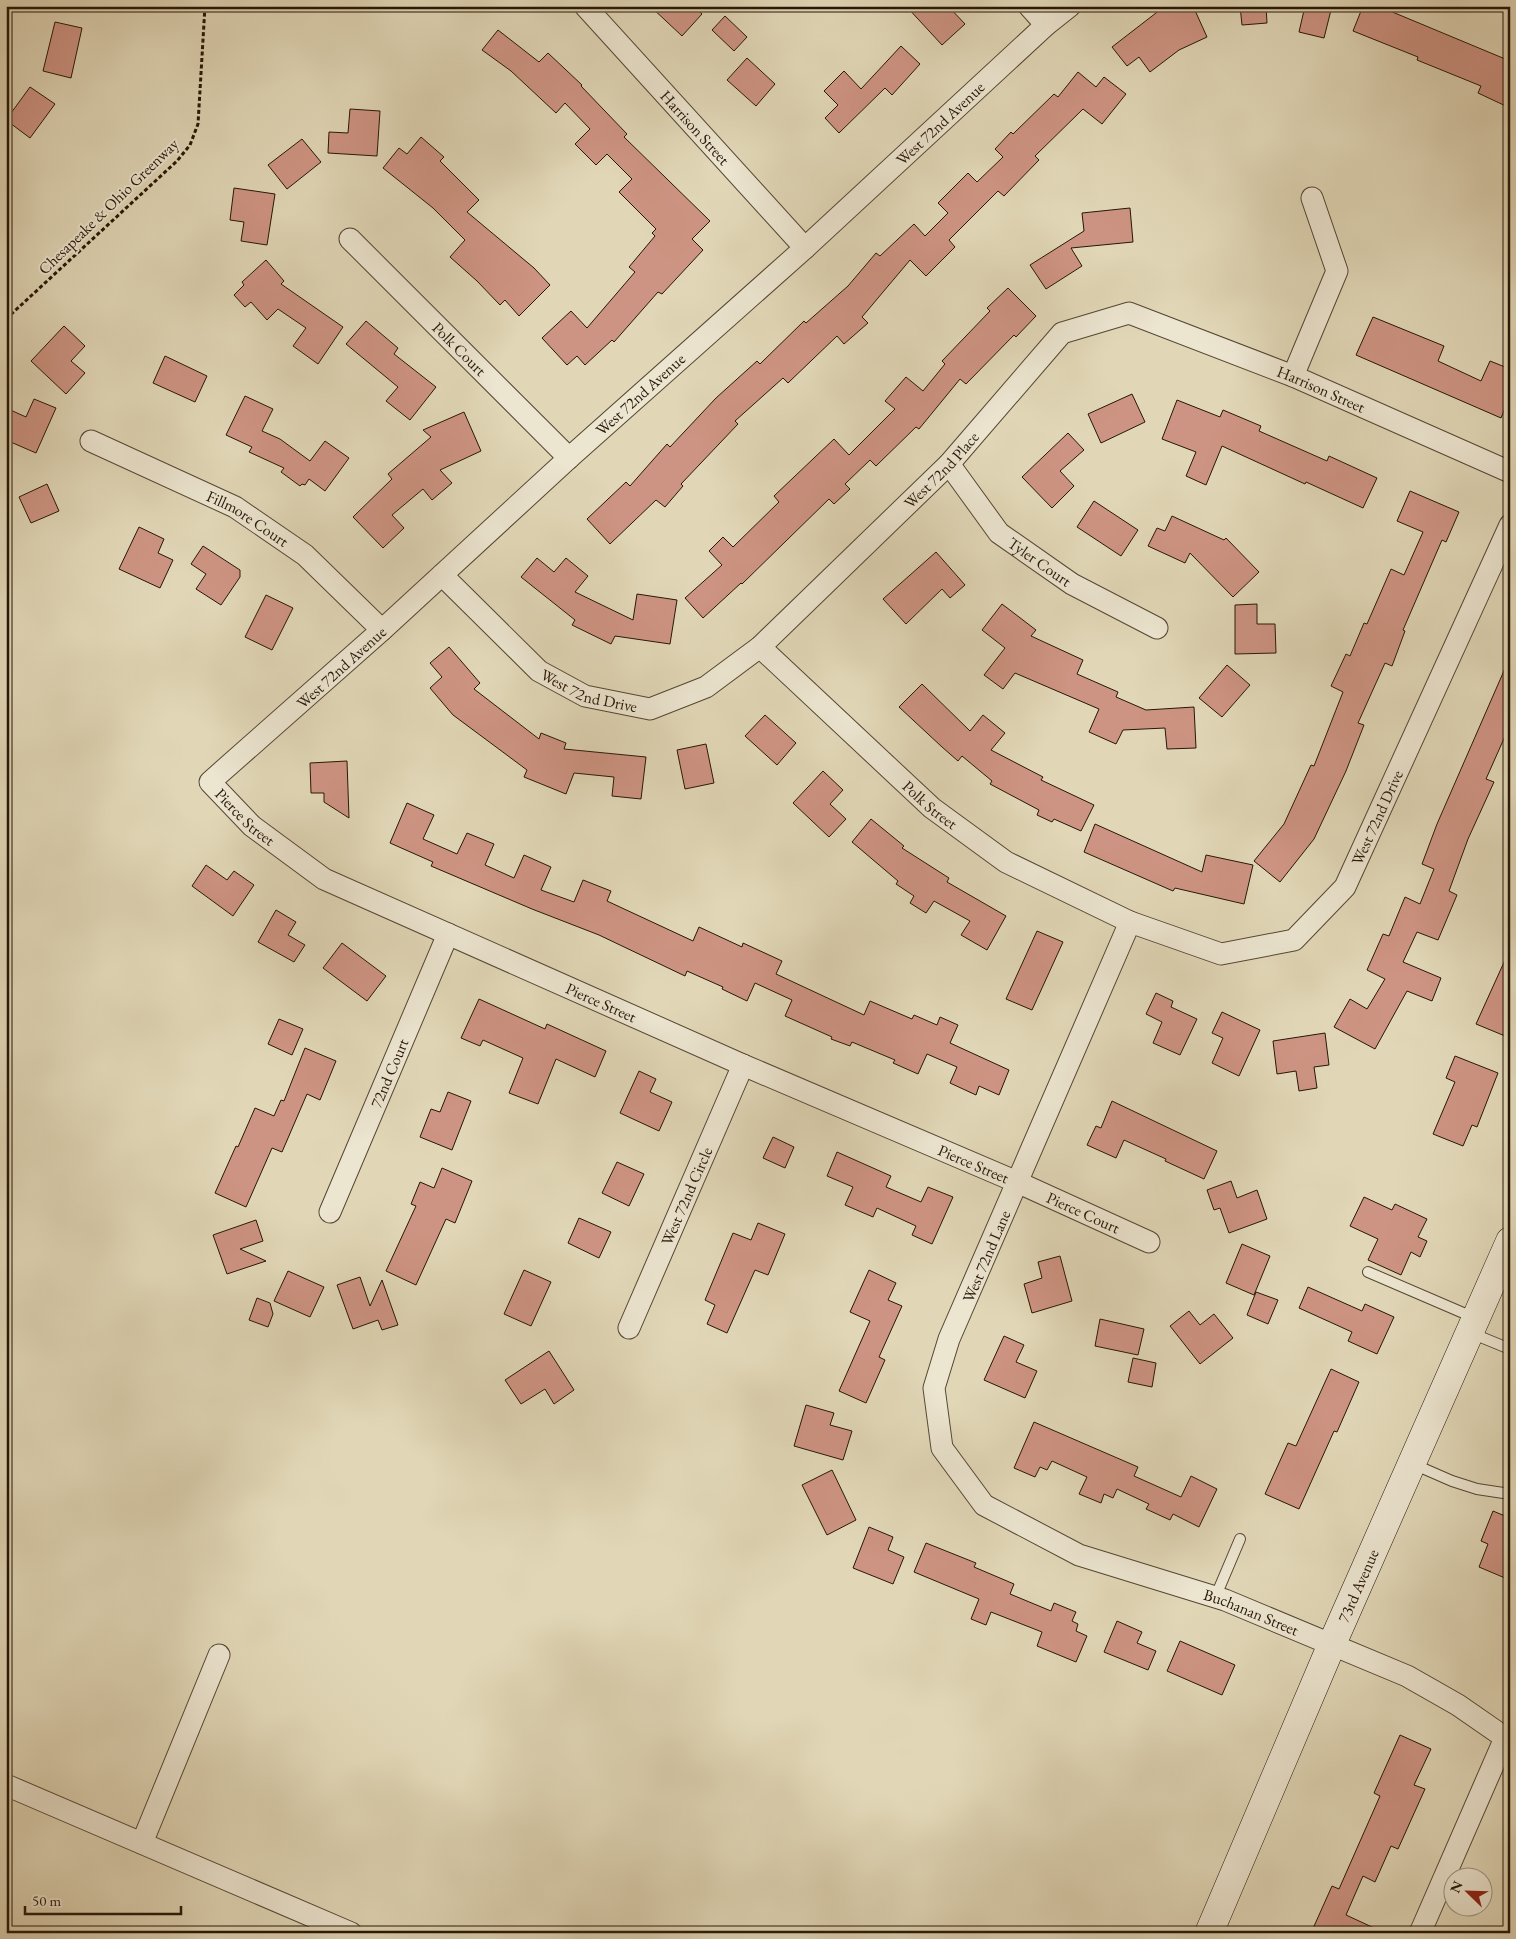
<svg xmlns="http://www.w3.org/2000/svg" width="1516" height="1939" font-family="'EB Garamond',serif">
<rect width="100%" height="100%" fill="#e1d7b7"/>
<filter id="stains"><feTurbulence type="fractalNoise" baseFrequency=".004" numOctaves="4"/><feColorMatrix values="0 0 0 0 .2 0 0 0 0 .09 0 0 0 0 .02 0 0 0 .5 -.17"/></filter>
<radialGradient id="worn" r=".72"><stop offset=".6" stop-color="#630" stop-opacity="0"/><stop offset="1" stop-color="#630" stop-opacity=".3"/></radialGradient>
<g fill="#ce9483" stroke="#261607">
<path d="M 650,6 L 694,6 L 702,14 L 682,36 Z"/>
<path d="M 906,6 L 948,6 L 965,24 L 942,45 Z"/>
<path d="M 1165,6 L 1193,6 L 1207,37 L 1179,50 L 1150,72 L 1139,57 L 1127,66 L 1112,47 Z"/>
<path d="M 1240,6 L 1266,6 L 1267,23 L 1242,25 Z"/>
<path d="M 1305,6 L 1332,6 L 1324,38 L 1299,32 Z"/>
<path d="M 1363,6 L 1378,6 L 1510,61 L 1510,108 L 1478,93 L 1481,86 L 1417,60 L 1418,57 L 1353,31 Z"/>
<path d="M 725,16 L 747,37 L 734,51 L 712,30 Z"/>
<path d="M 55,22 L 82,28 L 71,78 L 43,71 Z"/>
<path d="M 498,30 L 539,62 L 548,53 L 582,85 L 581,86 L 627,134 L 624,137 L 710,221 L 692,239 L 703,250 L 662,294 L 658,292 L 614,342 L 612,340 L 585,365 L 577,356 L 567,365 L 542,338 L 571,311 L 587,328 L 635,272 L 629,267 L 655,236 L 652,233 L 656,229 L 619,192 L 632,179 L 607,154 L 596,165 L 575,144 L 590,129 L 565,103 L 556,113 L 511,71 L 482,50 Z"/>
<path d="M 901,46 L 920,64 L 892,95 L 885,88 L 839,133 L 825,118 L 838,105 L 824,91 L 844,71 L 861,89 Z"/>
<path d="M 747,58 L 775,84 L 756,106 L 727,80 Z"/>
<path d="M 1078,72 L 1096,87 L 1104,77 L 1126,94 L 1102,124 L 1083,109 L 1035,156 L 1039,160 L 1004,196 L 998,191 L 949,240 L 955,247 L 926,276 L 910,260 L 862,317 L 868,323 L 844,344 L 837,336 L 788,383 L 783,378 L 735,421 L 738,424 L 681,484 L 683,486 L 665,507 L 656,500 L 610,544 L 587,519 L 626,482 L 630,486 L 667,444 L 670,447 L 716,398 L 757,361 L 760,364 L 804,321 L 806,323 L 848,286 L 876,253 L 880,256 L 914,224 L 925,236 L 948,213 L 938,203 L 968,173 L 977,182 L 1003,157 L 995,149 L 1011,132 L 1013,134 L 1054,94 L 1058,97 Z"/>
<path d="M 30,87 L 55,104 L 30,138 L 6,120 Z"/>
<path d="M 350,109 L 380,111 L 377,156 L 328,153 L 329,132 L 348,133 Z"/>
<path d="M 421,137 L 444,157 L 440,161 L 479,200 L 467,212 L 534,268 L 550,285 L 519,316 L 505,300 L 500,305 L 477,281 L 450,257 L 465,240 L 433,208 L 383,168 L 399,148 L 407,154 Z"/>
<path d="M 302,139 L 321,162 L 287,189 L 268,165 Z"/>
<path d="M 234,188 L 275,194 L 267,245 L 241,241 L 244,222 L 230,220 Z"/>
<path d="M 1130,208 L 1133,242 L 1071,248 L 1082,266 L 1046,289 L 1030,265 L 1084,231 L 1082,213 Z"/>
<path d="M 266,260 L 284,281 L 281,284 L 343,327 L 318,364 L 293,346 L 306,328 L 278,309 L 267,320 L 251,302 L 245,307 L 234,295 L 244,285 L 242,282 Z"/>
<path d="M 1008,288 L 1036,316 L 1016,337 L 1014,335 L 966,384 L 960,379 L 919,429 L 916,427 L 876,466 L 870,460 L 845,484 L 850,489 L 834,504 L 829,499 L 742,584 L 741,583 L 703,618 L 685,598 L 722,565 L 709,551 L 723,537 L 733,547 L 779,502 L 774,496 L 834,439 L 849,455 L 895,409 L 885,401 L 906,377 L 923,391 L 945,364 L 942,361 L 990,311 L 987,308 Z"/>
<path d="M 1373,317 L 1444,346 L 1438,361 L 1481,381 L 1490,361 L 1510,369 L 1510,396 L 1501,418 L 1356,355 Z"/>
<path d="M 366,321 L 398,348 L 394,354 L 436,387 L 410,420 L 386,401 L 398,387 L 346,344 Z"/>
<path d="M 64,326 L 85,346 L 71,361 L 85,373 L 66,394 L 31,361 Z"/>
<path d="M 165,356 L 207,376 L 195,402 L 153,383 Z"/>
<path d="M 1132,394 L 1145,422 L 1101,443 L 1088,414 Z"/>
<path d="M 245,396 L 273,409 L 262,431 L 280,439 L 310,461 L 325,441 L 349,458 L 325,491 L 309,479 L 305,485 L 302,484 L 300,486 L 281,472 L 284,468 L 249,452 L 252,447 L 226,435 Z"/>
<path d="M 34,399 L 56,408 L 36,453 L 6,440 L 6,408 L 26,417 Z"/>
<path d="M 1177,400 L 1220,417 L 1223,410 L 1261,426 L 1259,431 L 1327,461 L 1329,456 L 1377,478 L 1363,508 L 1306,482 L 1305,484 L 1222,446 L 1206,485 L 1186,476 L 1196,452 L 1162,439 Z"/>
<path d="M 464,412 L 481,451 L 440,470 L 452,483 L 432,500 L 423,489 L 392,515 L 404,528 L 383,548 L 353,517 L 392,479 L 388,474 L 431,437 L 423,430 Z"/>
<path d="M 1068,433 L 1084,450 L 1060,471 L 1074,486 L 1052,508 L 1022,477 Z"/>
<path d="M 47,484 L 59,511 L 31,523 L 19,497 Z"/>
<path d="M 1410,491 L 1459,512 L 1446,542 L 1442,540 L 1403,630 L 1405,631 L 1392,666 L 1385,663 L 1358,723 L 1364,725 L 1346,771 L 1314,839 L 1280,882 L 1254,861 L 1284,824 L 1311,765 L 1314,766 L 1343,692 L 1331,686 L 1346,654 L 1350,656 L 1364,623 L 1367,624 L 1391,569 L 1404,575 L 1423,532 L 1397,521 Z"/>
<path d="M 1094,501 L 1138,530 L 1121,556 L 1077,527 Z"/>
<path d="M 1172,516 L 1224,540 L 1226,538 L 1259,572 L 1233,597 L 1190,553 L 1185,563 L 1148,546 L 1157,528 L 1165,531 Z"/>
<path d="M 139,527 L 164,539 L 158,553 L 173,560 L 160,588 L 119,569 Z"/>
<path d="M 203,546 L 240,570 L 240,577 L 221,605 L 196,589 L 206,574 L 191,564 Z"/>
<path d="M 936,552 L 965,585 L 950,598 L 942,589 L 906,624 L 883,599 Z"/>
<path d="M 537,558 L 554,572 L 566,558 L 588,576 L 575,592 L 633,620 L 637,594 L 677,600 L 670,644 L 615,636 L 611,644 L 572,625 L 575,620 L 521,577 Z"/>
<path d="M 266,595 L 293,608 L 272,650 L 245,637 Z"/>
<path d="M 1002,604 L 1036,630 L 1031,636 L 1083,660 L 1077,674 L 1118,692 L 1116,697 L 1146,710 L 1194,707 L 1196,748 L 1167,749 L 1165,728 L 1123,730 L 1116,744 L 1089,732 L 1099,709 L 1015,673 L 1003,689 L 984,675 L 1005,648 L 982,630 Z"/>
<path d="M 1257,604 L 1257,624 L 1275,624 L 1276,653 L 1235,654 L 1235,605 Z"/>
<path d="M 449,647 L 480,683 L 474,689 L 539,739 L 541,733 L 566,743 L 564,749 L 646,757 L 641,799 L 612,796 L 614,777 L 574,773 L 566,794 L 524,777 L 527,770 L 453,715 L 430,688 L 442,677 L 430,663 Z"/>
<path d="M 1510,657 L 1510,725 L 1486,779 L 1494,782 L 1468,839 L 1449,891 L 1457,895 L 1438,940 L 1417,932 L 1403,962 L 1441,978 L 1432,1001 L 1407,991 L 1375,1049 L 1334,1027 L 1350,999 L 1367,1009 L 1385,979 L 1367,970 L 1383,934 L 1389,936 L 1405,897 L 1420,904 L 1434,869 L 1422,864 L 1437,824 Z"/>
<path d="M 1227,665 L 1250,685 L 1222,717 L 1199,698 Z"/>
<path d="M 922,684 L 970,731 L 983,715 L 1005,733 L 991,750 L 1043,777 L 1041,780 L 1094,805 L 1081,831 L 1054,819 L 1052,822 L 1037,815 L 1039,810 L 990,784 L 992,781 L 962,756 L 958,761 L 942,747 L 899,707 Z"/>
<path d="M 765,715 L 796,743 L 777,765 L 745,736 Z"/>
<path d="M 706,744 L 714,783 L 685,789 L 677,750 Z"/>
<path d="M 347,761 L 349,818 L 324,802 L 324,793 L 311,793 L 310,763 Z"/>
<path d="M 823,771 L 843,790 L 830,804 L 846,819 L 829,837 L 793,803 Z"/>
<path d="M 407,803 L 434,815 L 423,839 L 457,854 L 467,833 L 494,844 L 485,865 L 514,878 L 524,855 L 551,867 L 541,890 L 574,902 L 583,880 L 611,891 L 607,901 L 693,941 L 699,927 L 742,947 L 743,943 L 782,961 L 776,974 L 864,1015 L 870,1001 L 912,1019 L 914,1015 L 937,1025 L 940,1017 L 958,1025 L 950,1043 L 1009,1070 L 999,1095 L 979,1086 L 976,1095 L 950,1083 L 957,1067 L 927,1054 L 918,1074 L 893,1063 L 895,1060 L 852,1042 L 850,1046 L 831,1039 L 832,1037 L 785,1016 L 792,1000 L 755,983 L 747,1001 L 722,989 L 723,987 L 687,971 L 685,976 L 599,935 L 532,909 L 431,866 L 433,862 L 390,843 Z"/>
<path d="M 871,819 L 904,846 L 902,848 L 949,878 L 947,882 L 1006,916 L 987,950 L 961,935 L 970,921 L 934,901 L 926,913 L 910,903 L 914,896 L 896,884 L 898,881 L 852,842 Z"/>
<path d="M 1095,824 L 1202,872 L 1206,855 L 1253,865 L 1244,904 L 1175,888 L 1173,891 L 1084,852 Z"/>
<path d="M 206,865 L 227,880 L 234,871 L 254,885 L 233,916 L 192,886 Z"/>
<path d="M 276,910 L 296,922 L 288,935 L 305,945 L 294,962 L 258,942 Z"/>
<path d="M 1037,931 L 1063,942 L 1032,1010 L 1006,999 Z"/>
<path d="M 342,943 L 386,976 L 367,1001 L 323,968 Z"/>
<path d="M 1510,949 L 1510,1038 L 1476,1024 Z"/>
<path d="M 1156,993 L 1173,1001 L 1171,1007 L 1197,1019 L 1180,1055 L 1153,1043 L 1162,1022 L 1146,1014 Z"/>
<path d="M 479,999 L 545,1029 L 547,1024 L 606,1051 L 595,1077 L 556,1059 L 538,1104 L 509,1093 L 523,1058 L 483,1040 L 480,1046 L 461,1038 Z"/>
<path d="M 1222,1012 L 1260,1030 L 1239,1076 L 1212,1063 L 1223,1038 L 1212,1033 Z"/>
<path d="M 279,1019 L 303,1029 L 292,1055 L 268,1044 Z"/>
<path d="M 1325,1033 L 1329,1065 L 1314,1067 L 1317,1088 L 1299,1091 L 1296,1071 L 1277,1074 L 1273,1041 Z"/>
<path d="M 305,1048 L 336,1061 L 320,1100 L 307,1094 L 282,1152 L 272,1148 L 246,1207 L 215,1193 L 236,1146 L 238,1147 L 255,1108 L 274,1116 L 281,1100 L 284,1101 Z"/>
<path d="M 1455,1056 L 1498,1073 L 1477,1127 L 1472,1125 L 1463,1146 L 1433,1134 L 1455,1082 L 1446,1078 Z"/>
<path d="M 639,1071 L 656,1079 L 650,1092 L 672,1102 L 659,1131 L 620,1113 Z"/>
<path d="M 448,1092 L 471,1101 L 452,1150 L 420,1137 L 431,1109 L 440,1112 Z"/>
<path d="M 1112,1101 L 1217,1151 L 1204,1179 L 1165,1161 L 1166,1159 L 1124,1140 L 1116,1158 L 1087,1145 L 1096,1126 L 1101,1128 Z"/>
<path d="M 773,1137 L 794,1147 L 785,1168 L 763,1158 Z"/>
<path d="M 837,1152 L 891,1176 L 886,1187 L 921,1202 L 928,1187 L 953,1197 L 932,1244 L 912,1235 L 916,1226 L 877,1208 L 873,1217 L 845,1205 L 853,1187 L 827,1176 Z"/>
<path d="M 617,1162 L 644,1174 L 629,1206 L 602,1193 Z"/>
<path d="M 442,1168 L 472,1181 L 455,1223 L 446,1219 L 416,1285 L 386,1271 L 416,1206 L 411,1204 L 420,1182 L 434,1188 Z"/>
<path d="M 1231,1181 L 1237,1198 L 1257,1190 L 1267,1219 L 1229,1233 L 1220,1208 L 1214,1210 L 1207,1190 Z"/>
<path d="M 1364,1197 L 1392,1210 L 1395,1204 L 1427,1219 L 1418,1237 L 1427,1241 L 1420,1257 L 1411,1252 L 1401,1275 L 1368,1260 L 1378,1239 L 1350,1226 Z"/>
<path d="M 579,1218 L 611,1232 L 599,1258 L 568,1243 Z"/>
<path d="M 256,1220 L 263,1241 L 240,1249 L 266,1261 L 227,1274 L 213,1235 Z"/>
<path d="M 758,1223 L 785,1234 L 768,1275 L 755,1270 L 727,1333 L 707,1324 L 715,1305 L 705,1300 L 733,1233 L 751,1240 Z"/>
<path d="M 1242,1244 L 1270,1256 L 1254,1295 L 1226,1283 Z"/>
<path d="M 1060,1256 L 1072,1301 L 1032,1313 L 1024,1284 L 1042,1278 L 1038,1262 Z"/>
<path d="M 524,1270 L 551,1282 L 531,1326 L 504,1314 Z"/>
<path d="M 869,1270 L 896,1283 L 888,1300 L 902,1306 L 879,1357 L 885,1360 L 866,1403 L 839,1391 L 870,1321 L 850,1312 Z"/>
<path d="M 288,1271 L 324,1287 L 310,1317 L 274,1301 Z"/>
<path d="M 360,1277 L 370,1306 L 382,1280 L 398,1325 L 382,1330 L 378,1320 L 353,1329 L 337,1285 Z"/>
<path d="M 1308,1287 L 1362,1311 L 1365,1304 L 1394,1317 L 1377,1354 L 1348,1341 L 1352,1332 L 1299,1308 Z"/>
<path d="M 1256,1292 L 1278,1300 L 1268,1324 L 1247,1315 Z"/>
<path d="M 257,1298 L 270,1303 L 273,1314 L 268,1327 L 249,1320 Z"/>
<path d="M 1189,1311 L 1200,1325 L 1214,1314 L 1233,1338 L 1200,1364 L 1170,1326 Z"/>
<path d="M 1100,1319 L 1144,1329 L 1138,1355 L 1095,1346 Z"/>
<path d="M 1004,1336 L 1024,1345 L 1016,1362 L 1037,1371 L 1025,1398 L 984,1380 Z"/>
<path d="M 549,1351 L 574,1390 L 554,1404 L 545,1389 L 521,1404 L 505,1380 Z"/>
<path d="M 1133,1358 L 1156,1363 L 1152,1387 L 1128,1382 Z"/>
<path d="M 1331,1369 L 1359,1382 L 1337,1432 L 1334,1431 L 1299,1509 L 1265,1494 L 1288,1443 L 1296,1446 Z"/>
<path d="M 806,1405 L 834,1413 L 830,1425 L 852,1431 L 843,1460 L 794,1446 Z"/>
<path d="M 1034,1422 L 1138,1467 L 1134,1476 L 1181,1497 L 1191,1476 L 1217,1489 L 1199,1527 L 1173,1514 L 1170,1520 L 1146,1509 L 1149,1504 L 1117,1489 L 1113,1498 L 1104,1494 L 1101,1503 L 1079,1494 L 1087,1477 L 1052,1461 L 1047,1470 L 1040,1467 L 1035,1477 L 1014,1468 Z"/>
<path d="M 832,1470 L 856,1520 L 827,1535 L 802,1485 Z"/>
<path d="M 1493,1511 L 1510,1518 L 1510,1566 L 1505,1578 L 1479,1567 L 1488,1544 L 1481,1541 Z"/>
<path d="M 869,1527 L 893,1537 L 888,1550 L 904,1557 L 893,1584 L 853,1568 Z"/>
<path d="M 926,1543 L 976,1563 L 974,1567 L 1014,1584 L 1010,1594 L 1051,1611 L 1054,1603 L 1076,1612 L 1072,1621 L 1078,1624 L 1076,1631 L 1087,1636 L 1076,1662 L 1037,1646 L 1042,1632 L 991,1612 L 986,1625 L 971,1619 L 979,1599 L 914,1572 Z"/>
<path d="M 1117,1621 L 1142,1632 L 1137,1643 L 1156,1651 L 1148,1670 L 1104,1652 Z"/>
<path d="M 1180,1641 L 1235,1665 L 1222,1695 L 1167,1671 Z"/>
<path d="M 1400,1735 L 1431,1749 L 1414,1785 L 1425,1789 L 1398,1849 L 1391,1846 L 1375,1882 L 1363,1876 L 1346,1915 L 1385,1933 L 1311,1933 L 1332,1886 L 1339,1889 L 1380,1796 L 1374,1793 Z"/>
</g>
<g fill="none" stroke-linecap="round" stroke-linejoin="round">
<defs>
<g id="lane">
<path d="M 1368,1272 L 1475,1318"/>
<path d="M 1471,1333 L 1510,1349"/>
<path d="M 1413,1464 L 1452,1481 L 1477,1489 L 1510,1494"/>
<path d="M 1215,1598 L 1240,1539"/>
</g>
<g id="street">
<path id="s1" d="M 585,6 L 805,248"/>
<path d="M 1029,6 L 1046,25"/>
<path id="s2" d="M 1070,6 L 1046,25 L 805,248 L 569,458 L 382,630 L 210,782 L 252,826 L 324,879 L 743,1065 L 1017,1182 L 1149,1242"/>
<path id="s3" d="M 350,239 L 569,458"/>
<path d="M 1293,376 L 1337,271 L 1312,198"/>
<path id="s4" d="M 91,441 L 235,507 L 305,555 L 382,630"/>
<path id="s5" d="M 949,464 L 999,533 L 1072,584 L 1157,628"/>
<path id="s6" d="M 442,575 L 539,671 L 585,696 L 650,709 L 706,687 L 760,647 L 949,464 L 1062,333 L 1129,313 L 1293,376 L 1510,472"/>
<path id="s7" d="M 760,647 L 932,808 L 1006,862 L 1130,922 L 1221,954 L 1294,940 L 1345,887 L 1510,525"/>
<path id="s8" d="M 1130,922 L 949,1339 L 934,1388 L 942,1448 L 984,1505 L 1079,1555 L 1225,1600 L 1407,1676 L 1458,1705 L 1510,1741"/>
<path id="s9" d="M 330,1212 L 448,934"/>
<path id="s10" d="M 629,1328 L 743,1065"/>
<path d="M 6,1785 L 351,1933"/>
<path d="M 142,1843 L 219,1655"/>
<path d="M 1420,1933 L 1505,1738"/>
</g>
<g id="secondary">
<path id="s11" d="M 1209,1933 L 1332,1644 L 1510,1241"/>
</g>
</defs>
<use href="#lane" stroke="#554633" stroke-width="12"/>
<use href="#street" stroke="#554633" stroke-width="23"/>
<use href="#secondary" stroke="#261607" stroke-width="29"/>
<path stroke="#261607" stroke-width="3" stroke-dasharray="4 2.5" stroke-linecap="butt" d="M 6,319 L 177,161 L 190,145 L 198,124 L 205,6"/>
<use href="#lane" stroke="#ece5d0" stroke-width="10"/>
<use href="#street" stroke="#ece5d0" stroke-width="21"/>
<use href="#secondary" stroke="#ece5d0" stroke-width="28"/>
</g>
<g text-anchor="middle" stroke-width="4" stroke-linejoin="round" paint-order="stroke">
<g font-size="16" fill="#261607" stroke="#ece5d0">
<text transform="translate(940 123) rotate(-43)" y="6">West 72nd Avenue</text>
<text dy="6" stroke="none"><textPath href="#s1" startOffset="164">Harrison Street</textPath></text>
<text transform="translate(108 206) rotate(-44)" y="6">Chesapeake &amp; Ohio Greenway</text>
<text dy="6" stroke="none"><textPath href="#s3" startOffset="155">Polk Court</textPath></text>
<text dy="6" stroke="none"><textPath href="#s6" startOffset="1095">Harrison Street</textPath></text>
<text transform="translate(640 394) rotate(-42)" y="6">West 72nd Avenue</text>
<text dy="6" stroke="none"><textPath href="#s6" startOffset="636">West 72nd Place</textPath></text>
<text dy="6" stroke="none"><textPath href="#s4" startOffset="175">Fillmore Court</textPath></text>
<text dy="6" stroke="none"><textPath href="#s5" startOffset="135">Tyler Court</textPath></text>
<text transform="translate(341 667) rotate(-42)" y="6">West 72nd Avenue</text>
<text dy="6" stroke="none"><textPath href="#s6" startOffset="191">West 72nd Drive</textPath></text>
<text dy="6" stroke="none"><textPath href="#s7" startOffset="232">Polk Street</textPath></text>
<text dy="6" stroke="none"><textPath href="#s2" startOffset="1208">Pierce Street</textPath></text>
<text dy="6" stroke="none"><textPath href="#s7" startOffset="786">West 72nd Drive</textPath></text>
<text dy="6" stroke="none"><textPath href="#s2" startOffset="1612">Pierce Street</textPath></text>
<text dy="6" stroke="none"><textPath href="#s9" startOffset="151">72nd Court</textPath></text>
<text dy="6" stroke="none"><textPath href="#s2" startOffset="2018">Pierce Street</textPath></text>
<text dy="6" stroke="none"><textPath href="#s10" startOffset="144">West 72nd Circle</textPath></text>
<text dy="6" stroke="none"><textPath href="#s2" startOffset="2138">Pierce Court</textPath></text>
<text transform="translate(986 1256) rotate(-67)" y="6">West 72nd Lane</text>
<text dy="6" stroke="none"><textPath href="#s11" startOffset="378">73rd Avenue</textPath></text>
<text dy="6" stroke="none"><textPath href="#s8" startOffset="926">Buchanan Street</textPath></text>
</g>
</g>
<rect width="1516" height="1939" fill="none" stroke="#e1d7b7" stroke-width="25"/>
<rect x="8" y="8" width="1501" height="1924" fill="none" stroke="#261607" stroke-width="2.5"/>
<rect x="12" y="12" width="1491" height="1914" fill="none" stroke="#261607"/>
<g transform="translate(1468 1892) rotate(293)"><circle r="24" fill="#ece5d0" stroke="#9d9280"/>
<path d="M0-4L9 19L0 12L-9 19Z" fill="#8f2418"/>
<text y="-8" font-size="14" font-weight="bold" text-anchor="middle" fill="#261607">N</text>
</g>
<path d="M25 1906v8h156v-8" fill="none" stroke="#261607" stroke-width="2.5"/>
<text x="32" y="1906" font-size="15" fill="#261607" stroke="#ece5d0" stroke-width="4" paint-order="stroke">50 m</text>
<rect width="100%" height="100%" filter="url(#stains)"/>
<rect width="100%" height="100%" fill="url(#worn)"/>
</svg>
